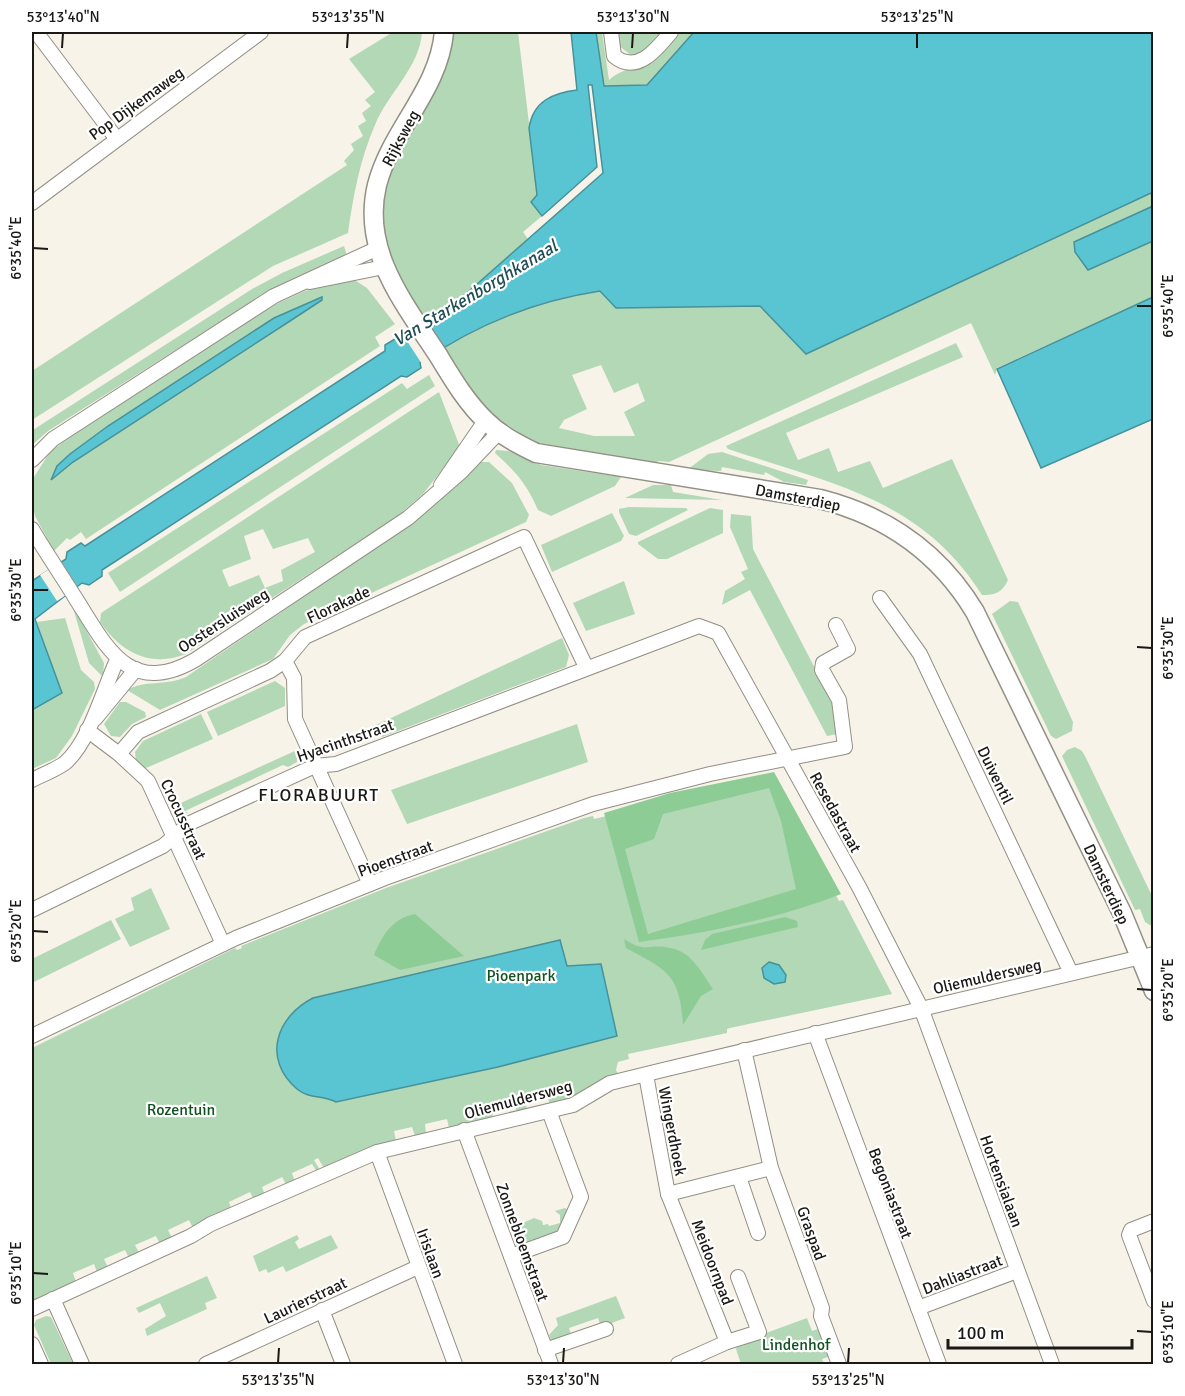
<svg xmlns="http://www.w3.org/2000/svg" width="1185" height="1396" font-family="Signika,sans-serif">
<rect width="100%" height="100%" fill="#f7f3e9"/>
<g fill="#b3d8b6" fill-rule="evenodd">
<path d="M 393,32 L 422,32 C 420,67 388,93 375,125 C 360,159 353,197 348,233 L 273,266 L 32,420 L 32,371 L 347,165 L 344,161 L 354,150 L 351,144 L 363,136 L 358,126 L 366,121 L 362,113 L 371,106 L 365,100 L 375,92 L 349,59 Z"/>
<path d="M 452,32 L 518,32 L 537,190 L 537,195 L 531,202 L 542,216 L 523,232 L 528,239 L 451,307 L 426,325 C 415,309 401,292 393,275 C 365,211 391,162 423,107 C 437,83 450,60 452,32 Z"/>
<path d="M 596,32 L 602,32 L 609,80 C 621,69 634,69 648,61 C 660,54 669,42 679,32 L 694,32 L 647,85 L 604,86 Z"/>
<path d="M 618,32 L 666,32 L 643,55 L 632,56 L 618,45 Z"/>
<path d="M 1151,193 L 1153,206 L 1074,242 L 1088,270 L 1153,241 L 1153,297 L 997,368 L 995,375 L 971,323 L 669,462 L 659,461 L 653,464 L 533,443 L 485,409 L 443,348 C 492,319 543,300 601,291 L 616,308 L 760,305 L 793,341 ZM 601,365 L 614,393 L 638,383 L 645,401 L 624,412 L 635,436 L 594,436 L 559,428 L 564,420 L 587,409 L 572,375 Z"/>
<path d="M 344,246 L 347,256 L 264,294 L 48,431 L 32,445 L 32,431 L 36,428 L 252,289 L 282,273 Z"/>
<path d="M 353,279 L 367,288 L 395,324 L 375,337 L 380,346 L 86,539 L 81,532 L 70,540 L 67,538 L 54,551 L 35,516 L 32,502 L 34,477 L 50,452 L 84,426 L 263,310 L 305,291 ZM 322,300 L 73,462 L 52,479 L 57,466 L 70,454 L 108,426 L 274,318 Z"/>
<path d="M 956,343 L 963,357 L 786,433 L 798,460 L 829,448 L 838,472 L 870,461 L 883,488 L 952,459 L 1008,580 C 1002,593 995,595 982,595 C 921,498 829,483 728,449 L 726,446 Z"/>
<path d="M 429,375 L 435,386 L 120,592 L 108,573 L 402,383 L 407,389 Z"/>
<path d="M 439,392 L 460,447 L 423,494 L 398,516 L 186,654 C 149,668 121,652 100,622 L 101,613 ZM 263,529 L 273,549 L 308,538 L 315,552 L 281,570 L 283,581 L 265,588 L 259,575 L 229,587 L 222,570 L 251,559 L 244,536 Z"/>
<path d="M 496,450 L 509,451 L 541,465 L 621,477 L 615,486 L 551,516 L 538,510 C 527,484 515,471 495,453 Z"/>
<path d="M 722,452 L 808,480 L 806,485 L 784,482 L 765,472 L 764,475 L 722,467 L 721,471 L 687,470 L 708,454 Z"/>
<path d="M 479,462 L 489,462 L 512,483 L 529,515 L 526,522 L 304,624 L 290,635 L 273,659 L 160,710 L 127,690 C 144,680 166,686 186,677 L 418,519 Z"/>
<path d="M 653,485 L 671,485 L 673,492 L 722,500 L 625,498 Z"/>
<path d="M 629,507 L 686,508 L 688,510 L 636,536 L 629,534 L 619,512 L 619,509 Z"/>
<path d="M 710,508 L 723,510 L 723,533 L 667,559 L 658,559 L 638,544 L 638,542 Z"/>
<path d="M 612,513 L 624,536 L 621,541 L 552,572 L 541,545 Z"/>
<path d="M 731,514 L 751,516 L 753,549 L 831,699 L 838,734 L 827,736 L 750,590 L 722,605 L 725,591 L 745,579 L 741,572 L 748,569 L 730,527 Z"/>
<path d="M 624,581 L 635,614 L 586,631 L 573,603 Z"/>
<path d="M 1010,601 L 1018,602 L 1073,722 L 1072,731 L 1056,739 L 1051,736 L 992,614 Z"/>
<path d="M 72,604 L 104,663 L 103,677 L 89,663 Z"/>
<path d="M 65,618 L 81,670 L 94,682 L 95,689 L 72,736 L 56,758 L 32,769 L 32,710 L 62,693 L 37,622 Z"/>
<path d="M 562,638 L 569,655 L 566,667 L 382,737 L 376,725 Z"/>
<path d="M 275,681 L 285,688 L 285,706 L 218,736 L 207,712 Z"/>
<path d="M 120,702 L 126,702 L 145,712 L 146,717 L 132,724 L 120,737 L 111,736 L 104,724 Z"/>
<path d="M 201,714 L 213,739 L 146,768 L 136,761 L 135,752 L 143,741 Z"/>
<path d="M 577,724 L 588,762 L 407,824 L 391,790 Z"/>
<path d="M 1075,747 L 1082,751 L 1086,758 L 1153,898 L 1153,927 L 1145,922 L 1140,909 L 1135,910 L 1062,756 L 1067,750 Z"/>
<path d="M 297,750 L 297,762 L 288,767 L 283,765 L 185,811 L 188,813 L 175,812 L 172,807 Z"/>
<path d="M 773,777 L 839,901 L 843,900 L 892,994 L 730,1028 L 727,1029 L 727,1033 L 628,1054 L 629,1059 L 618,1062 L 616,1070 L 618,1074 L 573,1098 L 550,1105 L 547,1095 L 525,1100 L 527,1110 L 517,1113 L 515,1104 L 492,1109 L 493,1118 L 449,1128 L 447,1119 L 425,1124 L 426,1134 L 415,1136 L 412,1127 L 394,1131 L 396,1141 L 324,1168 L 318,1158 L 314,1160 L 320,1170 L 317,1172 L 312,1164 L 292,1173 L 295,1182 L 287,1186 L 282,1177 L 262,1187 L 265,1195 L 254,1200 L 250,1192 L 229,1202 L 232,1211 L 193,1228 L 189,1220 L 168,1230 L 172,1238 L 160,1244 L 156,1236 L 135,1245 L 139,1253 L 129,1258 L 125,1250 L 104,1259 L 108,1268 L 97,1272 L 94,1264 L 73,1273 L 76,1282 L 32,1301 L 32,1048 L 235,948 L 237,950 L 242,948 L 241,946 L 386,888 L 584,818 L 593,816 L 594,819 Z"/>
<path d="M 151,888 L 170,929 L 130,947 L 115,919 L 134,910 L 131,898 Z"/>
<path d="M 111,920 L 121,939 L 32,983 L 32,959 Z"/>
<path d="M 565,1208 L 571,1212 L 560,1235 L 526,1247 L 518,1225 L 534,1218 L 542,1221 L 543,1225 L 548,1224 L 549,1226 L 560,1223 L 560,1215 L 555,1211 Z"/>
<path d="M 297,1235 L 299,1239 L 295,1242 L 299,1249 L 331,1235 L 338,1248 L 286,1272 L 283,1266 L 268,1273 L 266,1269 L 259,1272 L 253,1256 Z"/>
<path d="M 207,1276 L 217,1298 L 205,1303 L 207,1309 L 147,1336 L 145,1329 L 166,1316 L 160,1303 L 139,1313 L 136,1308 Z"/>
<path d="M 616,1296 L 625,1318 L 601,1327 L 598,1318 L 569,1328 L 572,1337 L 551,1340 L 549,1335 L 558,1325 L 556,1318 Z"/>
<path d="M 46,1316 L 51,1317 L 73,1364 L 51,1364 L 34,1325 L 36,1320 Z"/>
<path d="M 807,1318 L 812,1331 L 821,1328 L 831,1356 L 822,1359 L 824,1364 L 741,1364 L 736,1349 L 739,1343 Z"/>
</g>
<g fill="#8ecc95" fill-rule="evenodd">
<path d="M 774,772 L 841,894 C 777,919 707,933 639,942 L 604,813 L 670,793 ZM 769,788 L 781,821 L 796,889 L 648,934 L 625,849 L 654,839 L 663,814 Z"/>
<path d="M 415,914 L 464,956 L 400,970 L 374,955 C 382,935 393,918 415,914 Z"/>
<path d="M 785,917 L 797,921 L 798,927 L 701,950 L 705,940 L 712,934 Z"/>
<path d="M 624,939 C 647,954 648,943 670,948 C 691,951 702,973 713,989 L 701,996 L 683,1025 C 680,974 667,970 626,948 Z"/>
</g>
<g fill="#5ac5d2" stroke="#47919a" stroke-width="1.5">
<path d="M 571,32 L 596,32 L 604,86 L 647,85 L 694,32 L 1153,32 L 1153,196 L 1151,193 L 806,354 L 760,306 L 616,308 L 600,291 C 534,301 475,325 420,363 L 421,368 L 407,377 L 401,376 L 102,570 L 102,576 L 89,585 L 82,583 L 35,619 L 62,693 L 32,710 L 32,581 L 66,559 L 67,552 L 81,543 L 85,546 L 385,351 L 385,345 L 400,336 L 404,339 L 451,307 L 603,173 L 592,85 L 588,85 L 597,167 L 542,216 L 531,202 L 537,195 L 529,128 C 533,101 553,93 577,90 Z"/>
<path d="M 1153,206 L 1153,241 L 1088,270 L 1075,252 L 1074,242 Z"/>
<path d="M 322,297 L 322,300 L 290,321 L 73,462 L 51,480 L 57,466 L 70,454 L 108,426 L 274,318 Z"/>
<path d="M 1153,297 L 1153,419 L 1041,468 L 997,369 Z"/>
<path d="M 560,940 L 567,966 L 601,964 L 617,1036 L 498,1067 L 336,1102 C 323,1095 309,1099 297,1089 C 262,1059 276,1017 313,998 Z"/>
<path d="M 769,962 L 779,965 L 786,975 L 785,982 L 774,984 L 764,978 L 762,968 Z"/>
</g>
<g fill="#f7f3e9">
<path d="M 426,324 L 442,350 L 422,364 L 405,338 Z"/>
<path d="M 60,562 L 77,588 L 57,601 L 40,575 Z"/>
</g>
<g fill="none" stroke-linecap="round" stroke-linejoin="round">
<defs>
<g id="minor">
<path d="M 36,32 L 116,138"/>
<path d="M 611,32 L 614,56 C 637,75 657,49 671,32"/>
<path d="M 32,203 L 261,32"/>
<path d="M 310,282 L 384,267"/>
<path d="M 32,460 L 53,439 L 274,296 L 378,248"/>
<path d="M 441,485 L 485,421"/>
<path d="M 32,529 C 46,553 62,576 76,599 C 106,646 129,698 195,660 L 408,518 L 461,472 L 499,432"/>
<path d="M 880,598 L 920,654 L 1071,973"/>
<path d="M 285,661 L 294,678 L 295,719 L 370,884"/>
<path d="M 95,719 L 136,669"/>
<path d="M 87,730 L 119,754 L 148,781 L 223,944"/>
<path d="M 119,754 L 138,732 L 270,671 L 285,661 L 305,637 L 524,537 L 586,667"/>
<path d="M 32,780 C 42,775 55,770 65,763 C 90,741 103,690 117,660"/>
<path d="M 32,910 L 163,846 L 190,823 L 315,766 L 336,764 L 699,626 L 718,633 L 859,887 L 921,1008 L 1052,1364"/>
<path d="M 815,1033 L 939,1364"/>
<path d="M 32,1036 L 236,938 L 385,878 L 593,804 L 710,774 L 845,747 L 839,700 L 822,670 L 823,663 L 848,649 L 836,625"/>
<path d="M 744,1050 L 771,1168 L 822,1308 L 821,1316 L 839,1364"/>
<path d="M 646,1075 L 668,1194 L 727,1342"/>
<path d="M 464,1130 L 551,1364"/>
<path d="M 377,1152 L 455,1364"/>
<path d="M 739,1177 L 758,1233"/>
<path d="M 668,1194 L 771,1168"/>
<path d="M 1154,1221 L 1131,1230 L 1129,1235 L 1154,1301"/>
<path d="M 511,1256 L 563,1237 L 581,1197 L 549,1111"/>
<path d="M 53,1299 L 82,1364"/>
<path d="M 918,1308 L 1017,1271"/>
<path d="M 32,1309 L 191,1236 L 211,1224 L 377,1152 L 573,1105 L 610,1083 L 667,1069 L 1154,954"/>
<path d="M 322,1310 L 343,1364"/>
<path d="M 32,1344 L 41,1364"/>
<path d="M 545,1350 L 606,1329"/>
<path d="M 206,1364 L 418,1267"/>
<path d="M 678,1364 L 727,1342 L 759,1332 L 738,1277"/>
</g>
<path id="major" d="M 444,32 C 439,90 391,130 377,185 C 361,251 404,303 438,355 C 452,378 466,402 486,421 C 500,435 518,444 536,453 L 820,499 C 887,516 939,552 975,612 L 1122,913 L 1154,991"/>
</defs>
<use href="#minor" stroke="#928f85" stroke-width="16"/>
<use href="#major" stroke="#928f85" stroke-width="21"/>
<use href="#minor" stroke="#fff" stroke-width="14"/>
<use href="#major" stroke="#fff" stroke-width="18"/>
</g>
<path fill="none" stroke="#1a1916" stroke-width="2" d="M 62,48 L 63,33M 347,48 L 348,33M 632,48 L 633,33M 917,48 L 917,33M 33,248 L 48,249M 1137,306 L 1152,306M 33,590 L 48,590M 1137,647 L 1152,648M 33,931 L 48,932M 1137,989 L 1152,990M 33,1273 L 48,1274M 1137,1331 L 1152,1332M 278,1363 L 279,1348M 563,1363 L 564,1348M 848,1363 L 849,1348"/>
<g text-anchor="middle" stroke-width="4.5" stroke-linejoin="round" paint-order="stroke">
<g font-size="16" fill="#1a1916" stroke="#fff">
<text transform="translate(136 103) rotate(-36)" y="6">Pop Dijkemaweg</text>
<text transform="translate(400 138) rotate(-62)" y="6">Rijksweg</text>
<text transform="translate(798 497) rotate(11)" y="6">Damsterdiep</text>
<text transform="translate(338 604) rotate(-25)" y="6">Florakade</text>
<text transform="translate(223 620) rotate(-33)" y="6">Oostersluisweg</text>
<text transform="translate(345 740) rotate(-19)" y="6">Hyacinthstraat</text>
<text transform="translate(996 775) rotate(64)" y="6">Duiventil</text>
<text transform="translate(836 812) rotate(61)" y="6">Resedastraat</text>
<text transform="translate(184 819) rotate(65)" y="6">Crocusstraat</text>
<text transform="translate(395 858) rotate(-20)" y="6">Pioenstraat</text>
<text transform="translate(1107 884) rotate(65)" y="6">Damsterdiep</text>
<text transform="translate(987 976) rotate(-13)" y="6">Oliemuldersweg</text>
<text transform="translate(518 1099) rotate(-15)" y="6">Oliemuldersweg</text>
<text transform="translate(673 1131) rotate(79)" y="6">Wingerdhoek</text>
<text transform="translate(1002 1181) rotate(70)" y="6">Hortensialaan</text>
<text transform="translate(891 1193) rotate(69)" y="6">Begoniastraat</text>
<text transform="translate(812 1233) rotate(70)" y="6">Graspad</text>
<text transform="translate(523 1242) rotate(70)" y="6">Zonnebloemstraat</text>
<text transform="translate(431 1253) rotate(70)" y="6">Irislaan</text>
<text transform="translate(713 1262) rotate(69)" y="6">Meidoornpad</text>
<text transform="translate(962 1274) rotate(-21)" y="6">Dahliastraat</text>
<text transform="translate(305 1300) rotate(-25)" y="6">Laurierstraat</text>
</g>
<g font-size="16" fill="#0f5220" stroke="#fff">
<text x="521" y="981">Pioenpark</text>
<text x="181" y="1115">Rozentuin</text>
<text x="796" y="1350">Lindenhof</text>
</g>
<g font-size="18" font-style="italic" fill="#1e4d53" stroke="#fff">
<text transform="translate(475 293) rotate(-31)" y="6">Van Starkenborghkanaal</text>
</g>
<g font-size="18" letter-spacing="1.5" fill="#1a1916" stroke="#fff">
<text x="319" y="801">FLORABUURT</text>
</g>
</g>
<rect width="1185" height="1396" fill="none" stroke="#ffffff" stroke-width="66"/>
<path d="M948 1339v9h184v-9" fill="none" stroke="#1a1916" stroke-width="3"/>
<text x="957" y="1339" font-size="18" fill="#1a1916" stroke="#ffffff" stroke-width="4.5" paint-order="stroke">100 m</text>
<rect x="33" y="33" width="1119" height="1330" fill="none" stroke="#1a1916" stroke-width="2"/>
<g font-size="15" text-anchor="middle" fill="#1a1916">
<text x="63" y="22">53°13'40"N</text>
<text x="348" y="22">53°13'35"N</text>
<text x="633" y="22">53°13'30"N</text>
<text x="917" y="22">53°13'25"N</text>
<text transform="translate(16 248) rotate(-90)" y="5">6°35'40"E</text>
<text transform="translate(1168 306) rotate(-90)" y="5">6°35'40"E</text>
<text transform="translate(16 590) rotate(-90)" y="5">6°35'30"E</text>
<text transform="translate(1168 648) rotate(-90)" y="5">6°35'30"E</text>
<text transform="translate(16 931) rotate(-90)" y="5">6°35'20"E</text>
<text transform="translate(1168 990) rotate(-90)" y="5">6°35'20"E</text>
<text transform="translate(16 1273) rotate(-90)" y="5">6°35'10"E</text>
<text transform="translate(1168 1332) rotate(-90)" y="5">6°35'10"E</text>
<text x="278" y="1385">53°13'35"N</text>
<text x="563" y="1385">53°13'30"N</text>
<text x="848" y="1385">53°13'25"N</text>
</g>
</svg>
